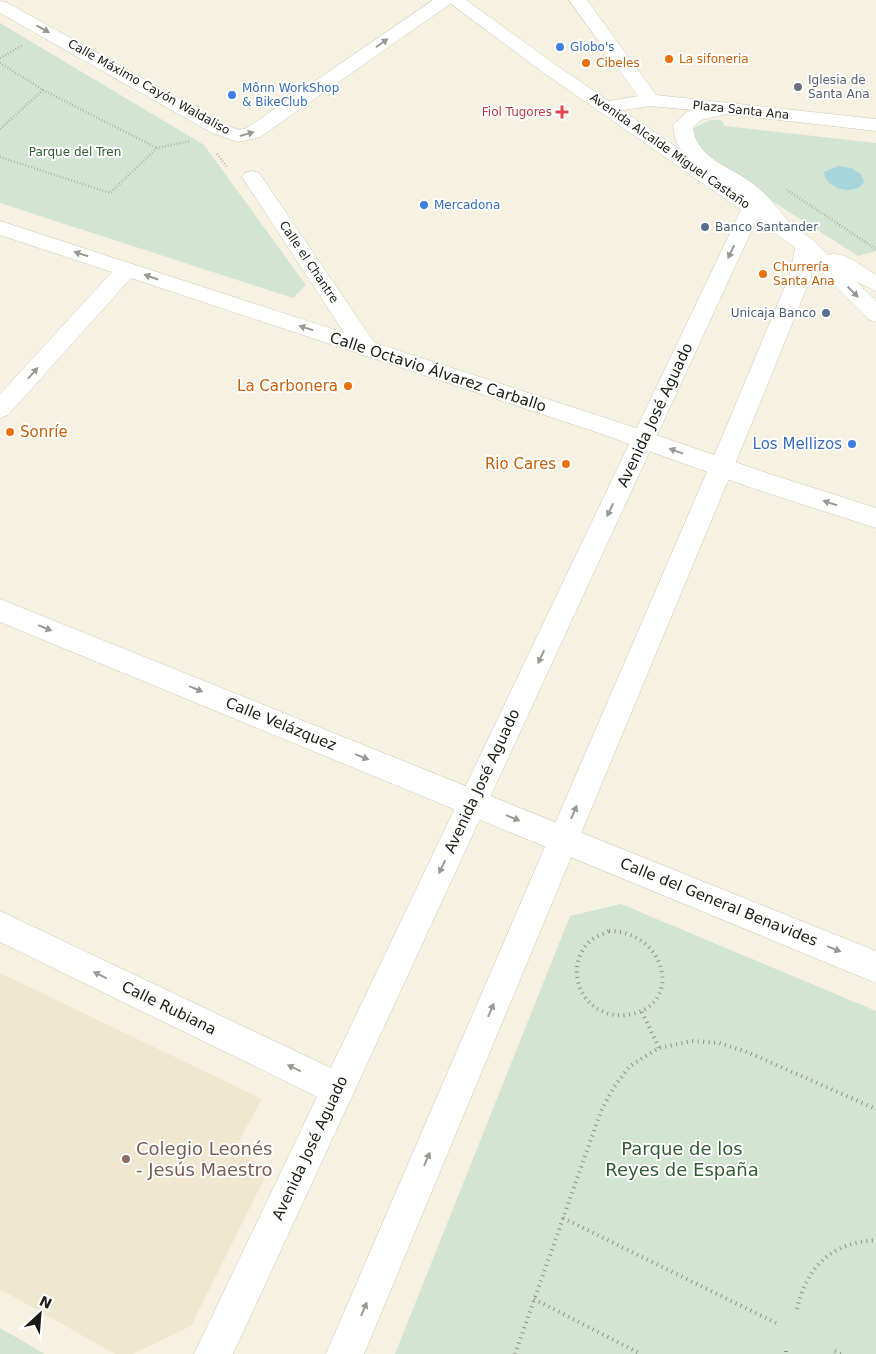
<svg xmlns="http://www.w3.org/2000/svg" width="876" height="1354" font-family="'DejaVu Sans',sans-serif">
<rect width="100%" height="100%" fill="#f7f1e1"/>
<path fill="#f0e7cf" d="M 0,973 L 262,1099 L 234,1150 L 269,1169 L 191,1326 L 133,1354 L 115,1354 L 0,1289 Z"/>
<g fill="#d2e4d2">
<path d="M 0,23 L 204,145 L 306,285 L 293,298 L 0,203 Z"/>
<path d="M 710,120 L 721,120 L 725,126 L 876,143 L 876,251 L 858,256 L 700,155 L 692,139 L 694,128 Z"/>
<path d="M 621,904 L 876,1011 L 876,1354 L 395,1354 L 570,916 Z"/>
<path d="M 0,1328 L 45,1354 L 0,1354 Z"/>
</g>
<path fill="#a7d5dc" d="M 838,166 L 851,168 L 861,174 L 864,182 C 855,197 825,189 824,172 Z"/>
<g fill="none" stroke-linecap="round" stroke-linejoin="round">
<defs>
<path id="pedestrian" d="M 252,171 L 259,173 L 374,342 L 377,348 L 374,354 L 366,356 L 358,354 L 242,177 L 245,173 Z"/>
<g id="minor">
<path d="M 433,0 L 453,0 L 450,4 L 260,137 L 238,142 L 212,133 L 0,13 L 0,1 L 6,2 L 226,125 L 239,130 L 247,128 Z"/>
<path d="M 569,0 L 587,0 L 656,95 L 876,119 L 876,131 L 726,114 L 701,120 L 693,127 C 696,159 730,166 752,183 C 767,194 783,213 793,229 L 790,234 L 783,236 L 776,234 C 764,220 753,205 740,193 C 714,170 676,167 673,125 L 687,112 L 693,110 L 650,106 L 605,113 L 598,111 L 596,107 L 598,103 L 638,96 Z"/>
<path d="M 0,221 L 612,420 L 770,474 L 876,508 L 876,528 L 752,488 L 596,432 L 131,278 L 8,415 L 0,418 L 0,394 L 112,272 L 0,235 Z"/>
<path d="M 0,599 L 876,951 L 876,983 L 0,622 Z"/>
<path d="M 0,911 L 350,1077 L 355,1089 L 350,1101 L 338,1106 L 326,1101 L 0,942 Z"/>
</g>
<g id="secondary">
<path d="M 752,202 L 759,203 L 762,208 L 233,1354 L 194,1354 L 742,208 L 745,203 Z"/>
<path d="M 806,238 L 813,240 L 816,245 L 811,277 L 749,430 L 364,1354 L 326,1354 L 725,430 L 789,277 L 796,245 L 799,240 Z"/>
</g>
<path id="primary" d="M 446,0 L 466,0 L 556,65 L 813,240 L 828,255 C 843,250 863,267 876,275 L 876,291 L 857,282 L 876,301 L 876,322 L 868,319 L 799,250 L 544,73 Z"/>
</defs>
<use href="#pedestrian" stroke="#cdc7b7" stroke-width="1"/>
<use href="#minor" stroke="#cdc7b7" stroke-width="1"/>
<use href="#secondary" stroke="#cdc7b7" stroke-width="1"/>
<use href="#primary" stroke="#cdc7b7" stroke-width="1"/>
<g stroke="#969186" stroke-width="2.5" stroke-dasharray="0.5 2.5" stroke-linecap="butt">
<path d="M 0,58 L 23,45"/>
<path d="M 0,63 L 43,90 L 0,129"/>
<path d="M 43,90 L 157,148"/>
<path d="M 217,154 L 227,167"/>
<path d="M 0,157 L 110,193 L 157,148 L 190,141"/>
<path d="M 787,190 L 876,249"/>
</g>
<g stroke="#969186" stroke-width="4" stroke-dasharray="1 4.5" stroke-linecap="butt">
<path d="M 609,931 C 667,931 685,1008 626,1015 C 612,1017 597,1011 588,1001 C 573,984 573,958 589,942 C 594,937 603,934 609,931 Z"/>
<path d="M 642,1012 L 659,1048"/>
<path d="M 563,1218 L 776,1323"/>
<path d="M 534,1299 L 641,1354"/>
<path d="M 797,1309 C 807,1266 831,1243 876,1240"/>
<path d="M 786,1351 L 786,1354"/>
<path d="M 835,1351 L 841,1354"/>
<path d="M 515,1354 L 601,1111 L 614,1087 L 630,1066 L 659,1048 L 692,1041 L 719,1043 L 747,1052 L 876,1109"/>
</g>
<use href="#pedestrian" fill="#fff" fill-rule="evenodd"/>
<use href="#minor" fill="#fff" fill-rule="evenodd"/>
<use href="#secondary" fill="#fff" fill-rule="evenodd"/>
<use href="#primary" fill="#fff" fill-rule="evenodd"/>
</g>
<defs><path id="oneway-solid" d="M-6-.8H1V-3.2L6.5 0L1 3.2V.8H-6Z" transform="scale(1.25)"/></defs>
<g fill="#999895">
<use href="#oneway-solid" transform="translate(43 29) rotate(29)"/>
<use href="#oneway-solid" transform="translate(382 43) rotate(-35)"/>
<use href="#oneway-solid" transform="translate(247 134) rotate(-16)"/>
<use href="#oneway-solid" transform="translate(731 252) rotate(115)"/>
<use href="#oneway-solid" transform="translate(81 254) rotate(-162)"/>
<use href="#oneway-solid" transform="translate(151 277) rotate(-161)"/>
<use href="#oneway-solid" transform="translate(853 292) rotate(44)"/>
<use href="#oneway-solid" transform="translate(306 328) rotate(-162)"/>
<use href="#oneway-solid" transform="translate(33 373) rotate(-48)"/>
<use href="#oneway-solid" transform="translate(676 451) rotate(-160)"/>
<use href="#oneway-solid" transform="translate(830 503) rotate(-162)"/>
<use href="#oneway-solid" transform="translate(610 510) rotate(115)"/>
<use href="#oneway-solid" transform="translate(45 628) rotate(22)"/>
<use href="#oneway-solid" transform="translate(541 657) rotate(115)"/>
<use href="#oneway-solid" transform="translate(196 689) rotate(22)"/>
<use href="#oneway-solid" transform="translate(362 757) rotate(22)"/>
<use href="#oneway-solid" transform="translate(574 812) rotate(-67)"/>
<use href="#oneway-solid" transform="translate(513 818) rotate(22)"/>
<use href="#oneway-solid" transform="translate(442 867) rotate(115)"/>
<use href="#oneway-solid" transform="translate(834 949) rotate(22)"/>
<use href="#oneway-solid" transform="translate(100 975) rotate(-154)"/>
<use href="#oneway-solid" transform="translate(491 1010) rotate(-67)"/>
<use href="#oneway-solid" transform="translate(294 1068) rotate(-154)"/>
<use href="#oneway-solid" transform="translate(427 1159) rotate(-67)"/>
<use href="#oneway-solid" transform="translate(364 1309) rotate(-67)"/>
</g>
<g fill="#3f7fe0" stroke="#fff" stroke-width="2">
<circle cx="560" cy="47" r="5"/>
<circle cx="232" cy="95" r="5"/>
<circle cx="424" cy="205" r="5"/>
<circle cx="852" cy="444" r="5"/>
</g>
<g fill="#e8710a" stroke="#fff" stroke-width="2">
<circle cx="669" cy="59" r="5"/>
<circle cx="586" cy="63" r="5"/>
<circle cx="763" cy="274" r="5"/>
<circle cx="348" cy="386" r="5"/>
<circle cx="10" cy="432" r="5"/>
<circle cx="566" cy="464" r="5"/>
</g>
<circle fill="#6b7280" stroke="#fff" stroke-width="2" cx="798" cy="87" r="5"/>
<path fill="#e0444e" stroke="#fff" stroke-width="2" d="M559.5 104.5h5v5h5v5h-5v5h-5v-5h-5v-5h5z"/>
<g fill="#5c6f8a" stroke="#fff" stroke-width="2">
<circle cx="705" cy="227" r="5"/>
<circle cx="826" cy="313" r="5"/>
</g>
<circle fill="#8d6e63" stroke="#fff" stroke-width="2" cx="126" cy="1159" r="5"/>
<g text-anchor="middle" stroke-width="4" stroke-linejoin="round" paint-order="stroke">
<g font-size="12" fill="#366cbe" stroke="#fff" text-anchor="start">
<text x="570" y="51">Globo's</text>
<text x="242" y="92">Mônn WorkShop<tspan x="242" dy="14">&amp; BikeClub</tspan></text>
<text x="434" y="209">Mercadona</text>
</g>
<g font-size="12" fill="#c56008" stroke="#fff" text-anchor="start">
<text x="679" y="63">La sifoneria</text>
<text x="596" y="67">Cibeles</text>
<text x="773" y="271">Churrería<tspan x="773" dy="14">Santa Ana</tspan></text>
</g>
<g font-size="12" fill="#5b616d" stroke="#fff" text-anchor="start">
<text x="808" y="84">Iglesia de<tspan x="808" dy="14">Santa Ana</tspan></text>
</g>
<g font-size="12" fill="#1c1a14" stroke="#fff">
<text transform="translate(149 87) rotate(29)" y="4">Calle Máximo Cayón Waldaliso</text>
<text transform="translate(741 110) rotate(6)" y="4">Plaza Santa Ana</text>
<text transform="translate(670 151) rotate(35)" y="4">Avenida Alcalde Miguel Castaño</text>
<text transform="translate(309 262) rotate(56)" y="4">Calle el Chantre</text>
</g>
<g font-size="12" fill="#be3a42" stroke="#fff" text-anchor="end">
<text x="552" y="116">Fiol Tugores</text>
</g>
<g font-size="12" fill="#305b34" stroke="#fff">
<text x="75" y="156">Parque del Tren</text>
</g>
<g font-size="12" fill="#4e5e75" stroke="#fff" text-anchor="start">
<text x="715" y="231">Banco Santander</text>
<text x="816" y="317" text-anchor="end">Unicaja Banco</text>
</g>
<g font-size="15" fill="#1c1a14" stroke="#fff">
<text transform="translate(438 372) rotate(18)" y="5">Calle Octavio Álvarez Carballo</text>
<text transform="translate(655 415) rotate(-65)" y="5">Avenida José Aguado</text>
<text transform="translate(281 724) rotate(22)" y="5">Calle Velázquez</text>
<text transform="translate(482 781) rotate(-65)" y="5">Avenida José Aguado</text>
<text transform="translate(719 902) rotate(22)" y="5">Calle del General Benavides</text>
<text transform="translate(169 1008) rotate(26)" y="5">Calle Rubiana</text>
<text transform="translate(310 1148) rotate(-65)" y="5">Avenida José Aguado</text>
</g>
<g font-size="15" fill="#c56008" stroke="#fff" text-anchor="end">
<text x="338" y="391">La Carbonera</text>
<text x="20" y="437" text-anchor="start">Sonríe</text>
<text x="556" y="469">Rio Cares</text>
</g>
<g font-size="15" fill="#366cbe" stroke="#fff" text-anchor="end">
<text x="842" y="449">Los Mellizos</text>
</g>
<g font-size="18" fill="#785e54" stroke="#fff" text-anchor="start">
<text x="136" y="1155">Colegio Leonés<tspan x="136" dy="21">- Jesús Maestro</tspan></text>
</g>
<g font-size="18" fill="#305b34" stroke="#fff">
<text x="682" y="1155">Parque de los<tspan x="682" dy="21">Reyes de España</tspan></text>
</g>
</g>
<g transform="translate(40 1314) rotate(26)" stroke="#ffffff" stroke-width="4" paint-order="stroke">
<path d="M0-4L9 19L0 12L-9 19Z" fill="#1c1a14"/>
<text y="-8" font-size="14" font-weight="bold" text-anchor="middle" fill="#1c1a14">N</text>
</g>
</svg>
